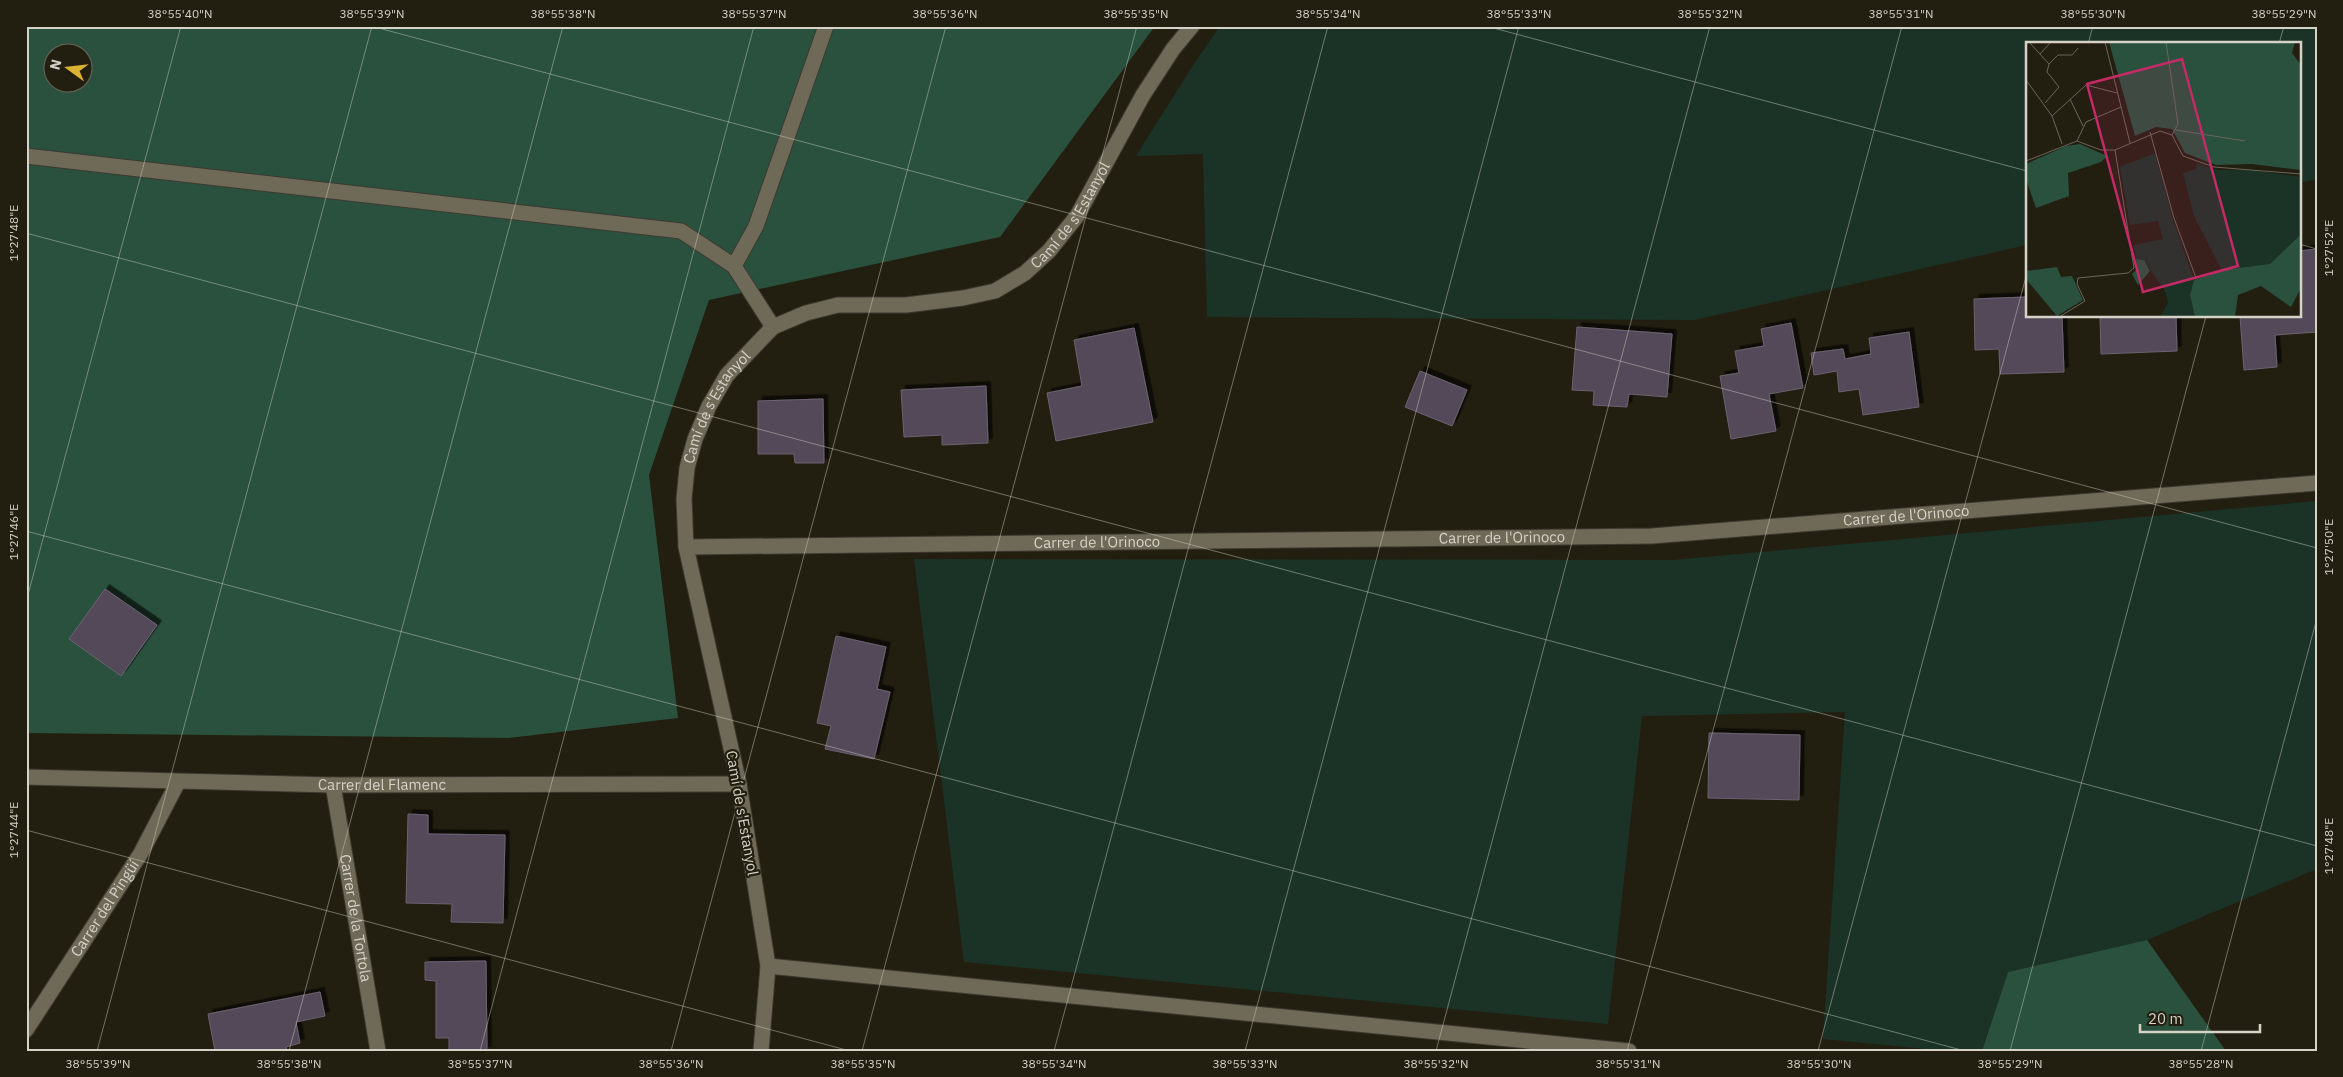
<svg xmlns="http://www.w3.org/2000/svg" width="2343" height="1077" font-family="'IBM Plex Sans',sans-serif">
<defs>
<filter id="shadow"><feDropShadow dx="4.5" dy="-4.5" stdDeviation="0" flood-color="#0009"/></filter>
</defs>
<rect width="100%" height="100%" fill="#231f10"/>
<g fill="#1b3327">
<path d="M 1220,26 L 2317,26 L 2317,179 L 2299,183 L 2299,44 L 2027,44 L 2027,245 L 1694,320 L 1207,317 L 1203,154 L 1136,156 L 1190,70 Z"/>
<path d="M 2317,501 L 2317,869 L 2147,940 L 2008,972 L 1982,1051 L 1947,1051 L 1823,1039 L 1845,712 L 1642,716 L 1608,1024 L 964,962 L 914,559 L 1673,560 Z"/>
</g>
<g fill="#29513e" fill-rule="evenodd">
<path d="M 26,26 L 1155,26 L 1000,237 L 709,300 L 649,475 L 678,718 L 509,738 L 26,733 ZM 52,52 L 82,52 L 82,82 L 52,82 Z"/>
<path d="M 2147,940 L 2226,1051 L 1982,1051 L 2008,972 Z"/>
</g>
<g fill="#524958" stroke="#6c6272" filter="url(#shadow)">
<path d="M 2317,249 L 2317,332 L 2275,335 L 2277,367 L 2244,370 L 2240,316 L 2299,316 L 2299,251 Z"/>
<path d="M 2027,297 L 2027,316 L 2062,316 L 2064,372 L 2000,374 L 1999,349 L 1975,350 L 1974,299 Z"/>
<path d="M 2100,316 L 2176,316 L 2177,351 L 2101,354 Z"/>
<path d="M 1791,323 L 1803,388 L 1769,394 L 1776,431 L 1731,439 L 1720,376 L 1739,373 L 1735,351 L 1764,346 L 1761,329 Z"/>
<path d="M 1577,327 L 1672,334 L 1667,397 L 1629,394 L 1627,407 L 1593,405 L 1594,391 L 1572,390 Z"/>
<path d="M 1134,328 L 1153,422 L 1056,441 L 1047,393 L 1082,386 L 1074,340 Z"/>
<path d="M 1909,332 L 1919,407 L 1863,415 L 1859,389 L 1839,392 L 1837,371 L 1814,375 L 1811,353 L 1843,349 L 1845,359 L 1871,354 L 1869,338 Z"/>
<path d="M 1420,371 L 1467,390 L 1452,426 L 1405,407 Z"/>
<path d="M 986,386 L 988,443 L 942,445 L 942,435 L 904,437 L 901,390 Z"/>
<path d="M 823,399 L 824,463 L 795,463 L 794,454 L 758,454 L 758,401 Z"/>
<path d="M 105,589 L 157,625 L 121,676 L 69,639 Z"/>
<path d="M 836,636 L 886,647 L 877,689 L 890,692 L 874,759 L 825,749 L 831,726 L 817,723 Z"/>
<path d="M 1709,733 L 1800,735 L 1799,800 L 1708,798 Z"/>
<path d="M 408,814 L 428,815 L 428,834 L 505,835 L 503,923 L 451,922 L 452,904 L 406,903 Z"/>
<path d="M 486,961 L 487,1051 L 449,1051 L 449,1038 L 436,1038 L 436,981 L 425,980 L 425,962 Z"/>
<path d="M 320,992 L 325,1016 L 296,1022 L 300,1043 L 286,1047 L 287,1051 L 215,1051 L 208,1014 Z"/>
</g>
<g fill="none" stroke-linecap="round" stroke-linejoin="round">
<defs>
<g id="service">
<path d="M 734,266 L 756,226 L 826,26"/>
<path d="M 768,966 L 1629,1051"/>
</g>
<g id="minor">
<path d="M 26,156 L 681,231 L 734,266 L 773,327"/>
<path id="s1" d="M 686,547 L 1652,536 L 2317,483"/>
<path id="s2" d="M 26,777 L 333,785 L 739,784"/>
<path id="s3" d="M 333,785 L 378,1051"/>
<path id="s4" d="M 26,1030 L 141,853 L 178,782"/>
<path id="s5" d="M 761,1051 L 768,966 L 739,784 L 686,547 L 684,499 L 687,468 L 695,439 L 709,406 L 727,375 L 773,327 L 806,313 L 838,305 L 906,305 L 963,298 L 995,291 L 1025,273 L 1049,251 L 1077,216 L 1143,95 L 1173,49 L 1192,26"/>
</g>
</defs>
<use href="#service" stroke="#3d3930" stroke-width="17"/>
<use href="#minor" stroke="#3d3930" stroke-width="17"/>
<use href="#service" stroke="#6f6a58" stroke-width="15"/>
<use href="#minor" stroke="#6f6a58" stroke-width="15"/>
</g>
<path fill="none" stroke="#d5d2c8" stroke-width="1" stroke-opacity="0.45" d="M 371,26 L 2317,548M 1486,26 L 2027,171M 2088,44 L 2093,26M 2279,44 L 2284,26M 26,233 L 2317,846M 2299,244 L 2317,249M 26,531 L 1965,1051M 26,602 L 181,26M 26,830 L 850,1051M 97,1051 L 372,26M 289,1051 L 563,26M 480,1051 L 754,26M 671,1051 L 946,26M 862,1051 L 1137,26M 1054,1051 L 1328,26M 1245,1051 L 1519,26M 1436,1051 L 1710,26M 1627,1051 L 1902,26M 1818,1051 L 2027,273M 2010,1051 L 2206,316M 2201,1051 L 2317,618"/>
<g text-anchor="middle" stroke-width="4.5" stroke-linejoin="round" paint-order="stroke">
<g font-size="15" fill="#d5d2c8" stroke="#231f10">
<text dy="5" stroke="none"><textPath href="#s5" startOffset="1096">Camí de s'Estanyol</textPath></text>
<text dy="5" stroke="none"><textPath href="#s5" startOffset="660">Camí de s'Estanyol</textPath></text>
<text dy="5" stroke="none"><textPath href="#s1" startOffset="1221">Carrer de l'Orinoco</textPath></text>
<text dy="5" stroke="none"><textPath href="#s1" startOffset="816">Carrer de l'Orinoco</textPath></text>
<text dy="5" stroke="none"><textPath href="#s1" startOffset="411">Carrer de l'Orinoco</textPath></text>
<text dy="5" stroke="none"><textPath href="#s2" startOffset="356">Carrer del Flamenc</textPath></text>
<text transform="translate(742 813) rotate(80)" y="5">Camí de s'Estanyol</text>
<text dy="5" stroke="none"><textPath href="#s4" startOffset="145">Carrer del Pingüí</textPath></text>
<text dy="5" stroke="none"><textPath href="#s3" startOffset="135">Carrer de la Tortola</textPath></text>
</g>
</g>
<g transform="translate(2026 42)">
<rect width="275" height="275" fill="#231f10"/>
<path d="M 129,111 L 147,178 L 168,238 L 164,253 L 169,275 L 134,275 L 142,261 L 139,249 L 118,218 L 110,217 L 108,203 L 137,197 L 132,179 L 104,183 L 94,125 ZM 170,121 L 191,128 L 226,128 L 275,135 L 275,191 L 244,222 L 196,228 L 168,174 L 157,131 L 171,127 Z" fill="#1b3327"/>
<path d="M 83,0 L 269,0 L 266,11 L 275,23 L 275,128 L 226,122 L 190,123 L 159,111 L 146,87 L 130,85 L 109,94 ZM 54,102 L 81,114 L 75,120 L 42,131 L 43,154 L 10,166 L 0,137 L 0,122 L 40,104 ZM 275,192 L 275,246 L 265,265 L 235,244 L 212,253 L 209,275 L 169,275 L 164,253 L 168,238 L 196,228 L 244,222 ZM 110,217 L 118,218 L 124,229 L 112,243 L 106,232 L 111,227 ZM 31,225 L 35,235 L 46,234 L 57,258 L 31,274 L 0,237 L 0,229 Z" fill="#29513e"/>
<path fill="none" stroke="#6a675a" stroke-width="1" d="M 3,0 L 23,22 L 21,30 L 33,45 L 19,61M 79,0 L 104,101M 140,0 L 152,82 L 146,93M 14,12 L 25,0M 23,22 L 32,13 L 46,13 L 52,6M 0,38 L 26,74 L 36,102M 44,57 L 57,84M 26,74 L 60,43 L 91,51M 150,88 L 219,99M 124,90 L 148,176 L 170,236M 51,99 L 60,80 L 95,65M 0,119 L 51,99 L 75,108 L 89,108 L 134,89 L 146,93 L 157,114 L 188,125 L 275,132M 33,275 L 59,259 L 51,242 L 52,236 L 102,231 L 108,226 L 89,108"/>
<path fill="#c42b66" fill-opacity="0.15" stroke="#c42b66" stroke-width="2.5" d="M 156,17 L 212,224 L 117,250 L 61,42 Z"/>
<rect width="275" height="275" fill="none" stroke="#d5d2c8" stroke-width="2.5"/>
</g>
<rect width="2343" height="1077" fill="none" stroke="#231f10" stroke-width="55"/>
<g transform="translate(68 68) rotate(285)"><circle r="24" fill="#231f10" stroke="#6a675a"/>
<path d="M0-4L9 19L0 12L-9 19Z" fill="#dcb233"/>
<text y="-8" font-size="14" font-weight="bold" text-anchor="middle" fill="#d5d2c8">N</text>
</g>
<path d="M2140 1024v8h120v-8" fill="none" stroke="#d5d2c8" stroke-width="2.5"/>
<text x="2148" y="1024" font-size="15" fill="#d5d2c8" stroke="#231f10" stroke-width="4" paint-order="stroke">20 m</text>
<rect x="28" y="28" width="2288" height="1022" fill="none" stroke="#d5d2c8" stroke-width="2"/>
<g font-size="12" text-anchor="middle" fill="#d5d2c8">
<text x="180" y="18">38°55'40"N</text>
<text x="372" y="18">38°55'39"N</text>
<text x="563" y="18">38°55'38"N</text>
<text x="754" y="18">38°55'37"N</text>
<text x="945" y="18">38°55'36"N</text>
<text x="1136" y="18">38°55'35"N</text>
<text x="1328" y="18">38°55'34"N</text>
<text x="1519" y="18">38°55'33"N</text>
<text x="1710" y="18">38°55'32"N</text>
<text x="1901" y="18">38°55'31"N</text>
<text x="2093" y="18">38°55'30"N</text>
<text x="2284" y="18">38°55'29"N</text>
<text transform="translate(14 233) rotate(-90)" y="4">1°27'48"E</text>
<text transform="translate(2329 248) rotate(-90)" y="4">1°27'52"E</text>
<text transform="translate(14 532) rotate(-90)" y="4">1°27'46"E</text>
<text transform="translate(2329 547) rotate(-90)" y="4">1°27'50"E</text>
<text transform="translate(14 830) rotate(-90)" y="4">1°27'44"E</text>
<text transform="translate(2329 846) rotate(-90)" y="4">1°27'48"E</text>
<text x="98" y="1068">38°55'39"N</text>
<text x="289" y="1068">38°55'38"N</text>
<text x="480" y="1068">38°55'37"N</text>
<text x="671" y="1068">38°55'36"N</text>
<text x="863" y="1068">38°55'35"N</text>
<text x="1054" y="1068">38°55'34"N</text>
<text x="1245" y="1068">38°55'33"N</text>
<text x="1436" y="1068">38°55'32"N</text>
<text x="1628" y="1068">38°55'31"N</text>
<text x="1819" y="1068">38°55'30"N</text>
<text x="2010" y="1068">38°55'29"N</text>
<text x="2201" y="1068">38°55'28"N</text>
</g>
</svg>
